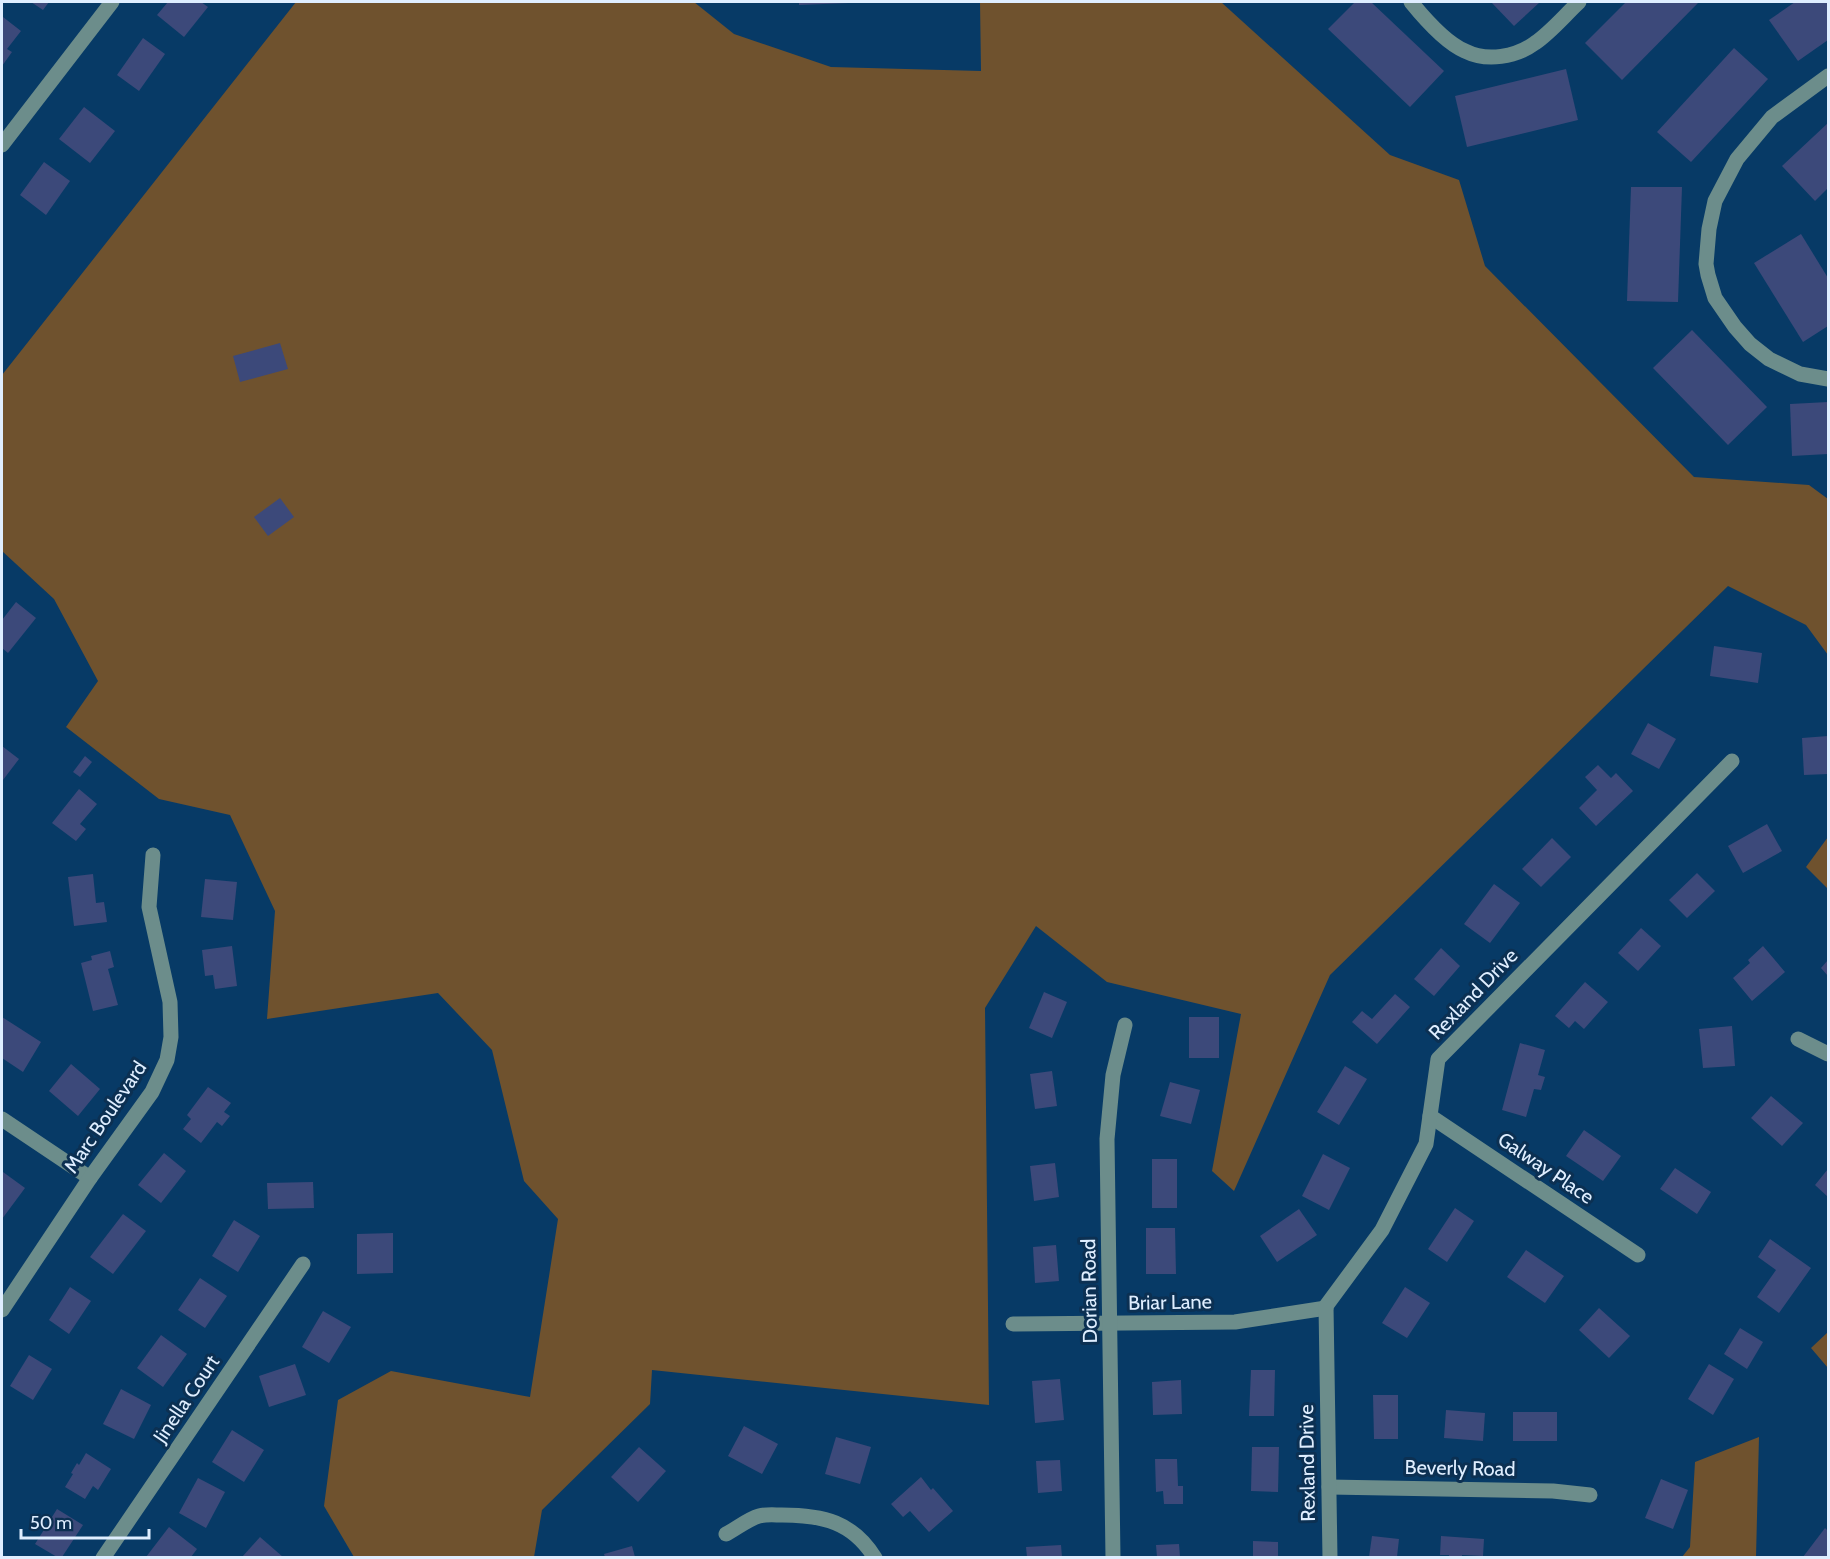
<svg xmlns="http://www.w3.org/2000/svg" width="1830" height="1559" font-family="Cabin,sans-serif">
<rect width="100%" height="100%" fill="#073a66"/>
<g fill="#6f522e">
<path d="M 296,2 L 694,2 L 734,34 L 831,67 L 981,71 L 980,2 L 1221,2 L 1390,155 L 1459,180 L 1485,266 L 1694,477 L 1809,485 L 1828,499 L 1828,655 L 1806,625 L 1728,586 L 1330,975 L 1234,1191 L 1212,1171 L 1241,1014 L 1107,982 L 1036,926 L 985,1008 L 989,1405 L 652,1370 L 650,1404 L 542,1510 L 534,1557 L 354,1557 L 324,1506 L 338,1400 L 391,1371 L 530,1397 L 558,1219 L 524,1181 L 492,1050 L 438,993 L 267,1019 L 275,911 L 230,815 L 159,799 L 66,727 L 98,681 L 54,599 L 2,551 L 2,375 Z"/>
<path d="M 1828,837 L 1828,889 L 1806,867 Z"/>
<path d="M 1828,1332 L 1828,1368 L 1811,1348 Z"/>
<path d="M 1759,1437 L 1756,1557 L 1682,1557 L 1690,1547 L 1695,1462 Z"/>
</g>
<g fill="#3c497a">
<path d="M 31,2 L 49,2 L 43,10 Z"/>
<path d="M 168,2 L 201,2 L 208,7 L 184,37 L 157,15 Z"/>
<path d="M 799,2 L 849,2 L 849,3 L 799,5 Z"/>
<path d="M 1355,2 L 1371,2 L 1444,71 L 1410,107 L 1328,29 Z"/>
<path d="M 1491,2 L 1540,2 L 1514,26 Z"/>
<path d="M 1626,2 L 1699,2 L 1622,80 L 1585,43 Z"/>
<path d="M 1795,2 L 1828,2 L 1828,40 L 1798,61 L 1769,20 Z"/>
<path d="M 3,17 L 21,31 L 7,49 L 12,52 L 2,66 Z"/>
<path d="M 143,38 L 165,54 L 139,91 L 117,75 Z"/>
<path d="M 1734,48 L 1768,79 L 1691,162 L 1657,132 Z"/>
<path d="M 1566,69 L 1578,120 L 1467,147 L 1455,96 Z"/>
<path d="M 84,107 L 115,131 L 90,163 L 59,139 Z"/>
<path d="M 1828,123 L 1828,188 L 1815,201 L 1782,166 Z"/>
<path d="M 44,162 L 70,181 L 46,215 L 20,195 Z"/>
<path d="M 1631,187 L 1682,187 L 1678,302 L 1627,301 Z"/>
<path d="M 1801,234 L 1828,278 L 1828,326 L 1803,342 L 1754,263 Z"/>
<path d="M 1692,330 L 1767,407 L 1728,445 L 1653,368 Z"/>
<path d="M 280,343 L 288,369 L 240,382 L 233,356 Z"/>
<path d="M 1828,402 L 1828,454 L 1792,456 L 1790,404 Z"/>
<path d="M 280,498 L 294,517 L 268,536 L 254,517 Z"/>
<path d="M 16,602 L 36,618 L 8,653 L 2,648 L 2,620 Z"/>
<path d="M 1714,646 L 1762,653 L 1758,683 L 1710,676 Z"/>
<path d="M 1648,723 L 1676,739 L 1659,769 L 1631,754 Z"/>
<path d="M 1828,736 L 1828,774 L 1804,775 L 1802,738 Z"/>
<path d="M 2,746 L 19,759 L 3,780 L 2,779 Z"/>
<path d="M 85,756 L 92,762 L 80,777 L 73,772 Z"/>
<path d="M 1598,765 L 1611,778 L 1616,773 L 1633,791 L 1596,826 L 1579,808 L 1597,790 L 1585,777 Z"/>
<path d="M 79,789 L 97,804 L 80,824 L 86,829 L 76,841 L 52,823 Z"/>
<path d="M 1767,824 L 1782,851 L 1743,873 L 1728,846 Z"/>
<path d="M 1552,838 L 1571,857 L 1541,887 L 1522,869 Z"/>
<path d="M 1697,873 L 1715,891 L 1687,918 L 1669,900 Z"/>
<path d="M 93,874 L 96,903 L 104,902 L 107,922 L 74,926 L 68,877 Z"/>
<path d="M 205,879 L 237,882 L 233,920 L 201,917 Z"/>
<path d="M 1494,884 L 1520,903 L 1490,943 L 1464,924 Z"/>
<path d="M 1641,928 L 1661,946 L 1638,971 L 1618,953 Z"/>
<path d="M 232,946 L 237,986 L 215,989 L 213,975 L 205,976 L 202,950 Z"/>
<path d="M 1763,946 L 1785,972 L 1752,1001 L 1733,978 L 1750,963 L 1748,960 Z"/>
<path d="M 1441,948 L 1460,966 L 1434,996 L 1414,979 Z"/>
<path d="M 110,951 L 114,967 L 108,969 L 118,1005 L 93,1011 L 81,963 L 92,960 L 91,956 Z"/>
<path d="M 1828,960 L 1828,976 L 1821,968 Z"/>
<path d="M 1585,982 L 1608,1002 L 1584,1029 L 1575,1021 L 1569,1028 L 1555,1016 Z"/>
<path d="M 1044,992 L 1067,1002 L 1052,1038 L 1029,1028 Z"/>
<path d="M 1395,994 L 1410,1007 L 1377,1044 L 1352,1022 L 1362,1011 L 1372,1019 Z"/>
<path d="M 2,1017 L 41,1042 L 23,1072 L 2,1058 Z"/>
<rect x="1189" y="1017" width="30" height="41"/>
<path d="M 1732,1026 L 1735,1066 L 1703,1068 L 1699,1029 Z"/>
<path d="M 1520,1043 L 1545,1050 L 1538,1075 L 1545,1077 L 1541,1090 L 1534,1089 L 1526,1117 L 1502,1110 Z"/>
<path d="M 71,1064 L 100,1089 L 78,1116 L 49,1091 Z"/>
<path d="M 1345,1066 L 1367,1079 L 1339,1125 L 1317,1112 Z"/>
<path d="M 1052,1071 L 1057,1106 L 1035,1109 L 1030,1074 Z"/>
<path d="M 1170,1082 L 1200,1090 L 1191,1124 L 1160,1116 Z"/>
<path d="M 208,1087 L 231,1103 L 224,1112 L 230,1116 L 222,1126 L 217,1122 L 201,1143 L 183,1129 L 191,1119 L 187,1115 Z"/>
<path d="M 1771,1096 L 1803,1123 L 1782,1146 L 1751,1118 Z"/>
<path d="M 1584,1130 L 1621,1156 L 1603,1181 L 1566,1156 Z"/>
<path d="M 164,1153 L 186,1171 L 161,1203 L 138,1185 Z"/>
<path d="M 1323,1154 L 1350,1168 L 1329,1210 L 1302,1196 Z"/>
<rect x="1152" y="1159" width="25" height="49"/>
<path d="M 1055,1163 L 1059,1197 L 1034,1201 L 1030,1166 Z"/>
<path d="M 1675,1168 L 1711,1192 L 1697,1214 L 1660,1189 Z"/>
<path d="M 1828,1169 L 1828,1197 L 1815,1185 Z"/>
<path d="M 3,1172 L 25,1188 L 2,1219 L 2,1173 Z"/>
<path d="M 313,1182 L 314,1208 L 268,1209 L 267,1183 Z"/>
<path d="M 1455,1208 L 1474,1221 L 1447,1262 L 1428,1249 Z"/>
<path d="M 1299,1209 L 1317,1235 L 1277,1262 L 1260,1236 Z"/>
<path d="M 123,1214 L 146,1231 L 113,1274 L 90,1257 Z"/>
<path d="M 234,1220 L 260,1236 L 238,1272 L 212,1256 Z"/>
<path d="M 1146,1228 L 1175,1228 L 1176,1274 L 1146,1274 Z"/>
<path d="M 393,1233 L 393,1273 L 357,1274 L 357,1234 Z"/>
<path d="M 1770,1239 L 1811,1268 L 1779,1313 L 1757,1297 L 1776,1270 L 1758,1257 Z"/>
<path d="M 1056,1245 L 1059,1281 L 1035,1283 L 1033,1247 Z"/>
<path d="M 1526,1250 L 1564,1276 L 1545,1303 L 1507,1277 Z"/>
<path d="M 200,1278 L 227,1296 L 205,1328 L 178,1310 Z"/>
<path d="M 70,1287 L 91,1301 L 69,1334 L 49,1320 Z"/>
<path d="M 1405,1287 L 1430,1303 L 1407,1338 L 1382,1323 Z"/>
<path d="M 1599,1308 L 1630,1336 L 1609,1358 L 1579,1330 Z"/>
<path d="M 323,1311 L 351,1327 L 329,1363 L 302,1347 Z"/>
<path d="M 1740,1328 L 1763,1342 L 1747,1369 L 1724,1354 Z"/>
<path d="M 161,1335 L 187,1354 L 163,1387 L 137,1368 Z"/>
<path d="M 29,1355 L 52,1369 L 33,1400 L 10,1386 Z"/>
<path d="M 295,1364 L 306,1395 L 269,1407 L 259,1376 Z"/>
<path d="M 1709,1364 L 1734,1379 L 1713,1415 L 1688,1399 Z"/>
<path d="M 1251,1370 L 1275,1370 L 1274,1416 L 1249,1416 Z"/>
<path d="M 1060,1379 L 1064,1420 L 1035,1423 L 1032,1381 Z"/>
<path d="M 1181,1380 L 1182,1414 L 1153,1415 L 1152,1382 Z"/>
<path d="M 121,1389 L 151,1405 L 134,1439 L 103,1424 Z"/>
<path d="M 1373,1395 L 1398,1395 L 1398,1439 L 1374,1439 Z"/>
<path d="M 1446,1410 L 1485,1413 L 1483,1441 L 1444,1438 Z"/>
<rect x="1513" y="1412" width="44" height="29"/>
<path d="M 744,1426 L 778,1444 L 762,1474 L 728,1456 Z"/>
<path d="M 232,1430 L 264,1450 L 244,1482 L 212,1462 Z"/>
<path d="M 836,1437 L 871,1447 L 860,1484 L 825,1474 Z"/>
<path d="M 639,1447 L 666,1471 L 638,1502 L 611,1477 Z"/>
<path d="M 1252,1447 L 1279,1447 L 1278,1492 L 1251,1491 Z"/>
<path d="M 86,1453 L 111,1469 L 98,1490 L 93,1486 L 85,1499 L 65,1487 L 73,1474 L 71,1473 L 77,1463 L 79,1465 Z"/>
<path d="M 1155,1459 L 1177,1459 L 1178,1486 L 1183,1486 L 1183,1504 L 1164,1504 L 1163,1491 L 1156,1492 Z"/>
<path d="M 1060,1460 L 1062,1491 L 1038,1493 L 1036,1461 Z"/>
<path d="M 921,1477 L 931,1490 L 933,1488 L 953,1511 L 929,1532 L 910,1511 L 903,1517 L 891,1504 Z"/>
<path d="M 198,1478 L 225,1492 L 206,1528 L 179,1513 Z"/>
<path d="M 1661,1479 L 1688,1490 L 1673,1529 L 1645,1518 Z"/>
<path d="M 57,1509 L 83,1525 L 62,1557 L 57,1557 L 35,1544 Z"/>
<path d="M 169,1527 L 197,1549 L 191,1557 L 146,1557 Z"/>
<path d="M 1825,1528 L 1828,1531 L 1828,1557 L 1803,1557 Z"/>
<path d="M 1372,1536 L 1399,1539 L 1397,1557 L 1369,1557 Z"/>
<path d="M 1441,1536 L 1484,1539 L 1483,1556 L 1462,1555 L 1462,1557 L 1449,1557 L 1449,1555 L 1440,1555 Z"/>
<path d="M 260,1537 L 283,1557 L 242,1557 Z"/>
<path d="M 1253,1541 L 1278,1542 L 1278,1557 L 1253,1557 Z"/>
<path d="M 1179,1544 L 1180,1557 L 1157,1557 L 1156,1545 Z"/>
<path d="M 1061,1545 L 1062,1557 L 1027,1557 L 1026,1547 Z"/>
<path d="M 632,1546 L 635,1557 L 605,1557 L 604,1554 Z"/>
</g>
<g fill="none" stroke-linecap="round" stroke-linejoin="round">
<g stroke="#6c8d8b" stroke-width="15">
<path d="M 1411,2 C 1424,18 1446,43 1465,51 C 1487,62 1516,57 1535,43 C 1551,32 1565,15 1579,2"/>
<path d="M 1828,76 L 1772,117 L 1737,159 L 1715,201 L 1709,229 L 1706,264 L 1708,275 L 1715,298 L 1735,327 L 1750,344 L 1769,359 L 1800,374 L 1828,379"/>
<path d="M 2,145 L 112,2"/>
<path d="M 1798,1039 L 1828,1054"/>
<path d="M 1430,1116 L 1638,1255"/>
<path d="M 2,1119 L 90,1178"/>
<path d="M 2,1310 L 90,1178 L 152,1092 L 167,1060 L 171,1037 L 170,1002 L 149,907 L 153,855"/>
<path d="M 1013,1324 L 1235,1322 L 1326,1308"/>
<path d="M 1329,1487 L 1553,1491 L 1590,1495"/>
<path d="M 726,1534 C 736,1529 748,1519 759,1516 C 766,1514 775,1515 782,1515 C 823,1515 853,1522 875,1558"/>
<path d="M 103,1558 L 303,1264"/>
<path d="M 1113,1558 L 1107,1139 L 1113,1075 L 1125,1025"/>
<path d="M 1330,1558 L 1326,1306 L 1382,1230 L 1426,1144 L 1438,1059 L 1732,761"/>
</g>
</g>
<g text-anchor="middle" stroke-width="6" stroke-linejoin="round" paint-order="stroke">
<g font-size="20" fill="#dfeeff" stroke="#0c3052">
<text transform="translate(1473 994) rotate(-46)" y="7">Rexland Drive</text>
<text transform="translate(105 1117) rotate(-56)" y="7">Marc Boulevard</text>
<text transform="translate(1546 1168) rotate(34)" y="7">Galway Place</text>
<text transform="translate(1089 1291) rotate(-91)" y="7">Dorian Road</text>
<text transform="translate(1170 1302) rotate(-1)" y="7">Briar Lane</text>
<text transform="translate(186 1399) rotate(-56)" y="7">Jinella Court</text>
<text transform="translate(1307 1463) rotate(-91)" y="7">Rexland Drive</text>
<text transform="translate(1460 1468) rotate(1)" y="7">Beverly Road</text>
</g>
</g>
<rect width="1830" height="1559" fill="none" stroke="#dfeeff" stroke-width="6"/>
<path d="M21 1529v9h128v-9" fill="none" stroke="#dfeeff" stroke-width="3"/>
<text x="30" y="1529" font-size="18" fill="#dfeeff" stroke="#0c3052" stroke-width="4.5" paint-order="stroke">50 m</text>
</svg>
